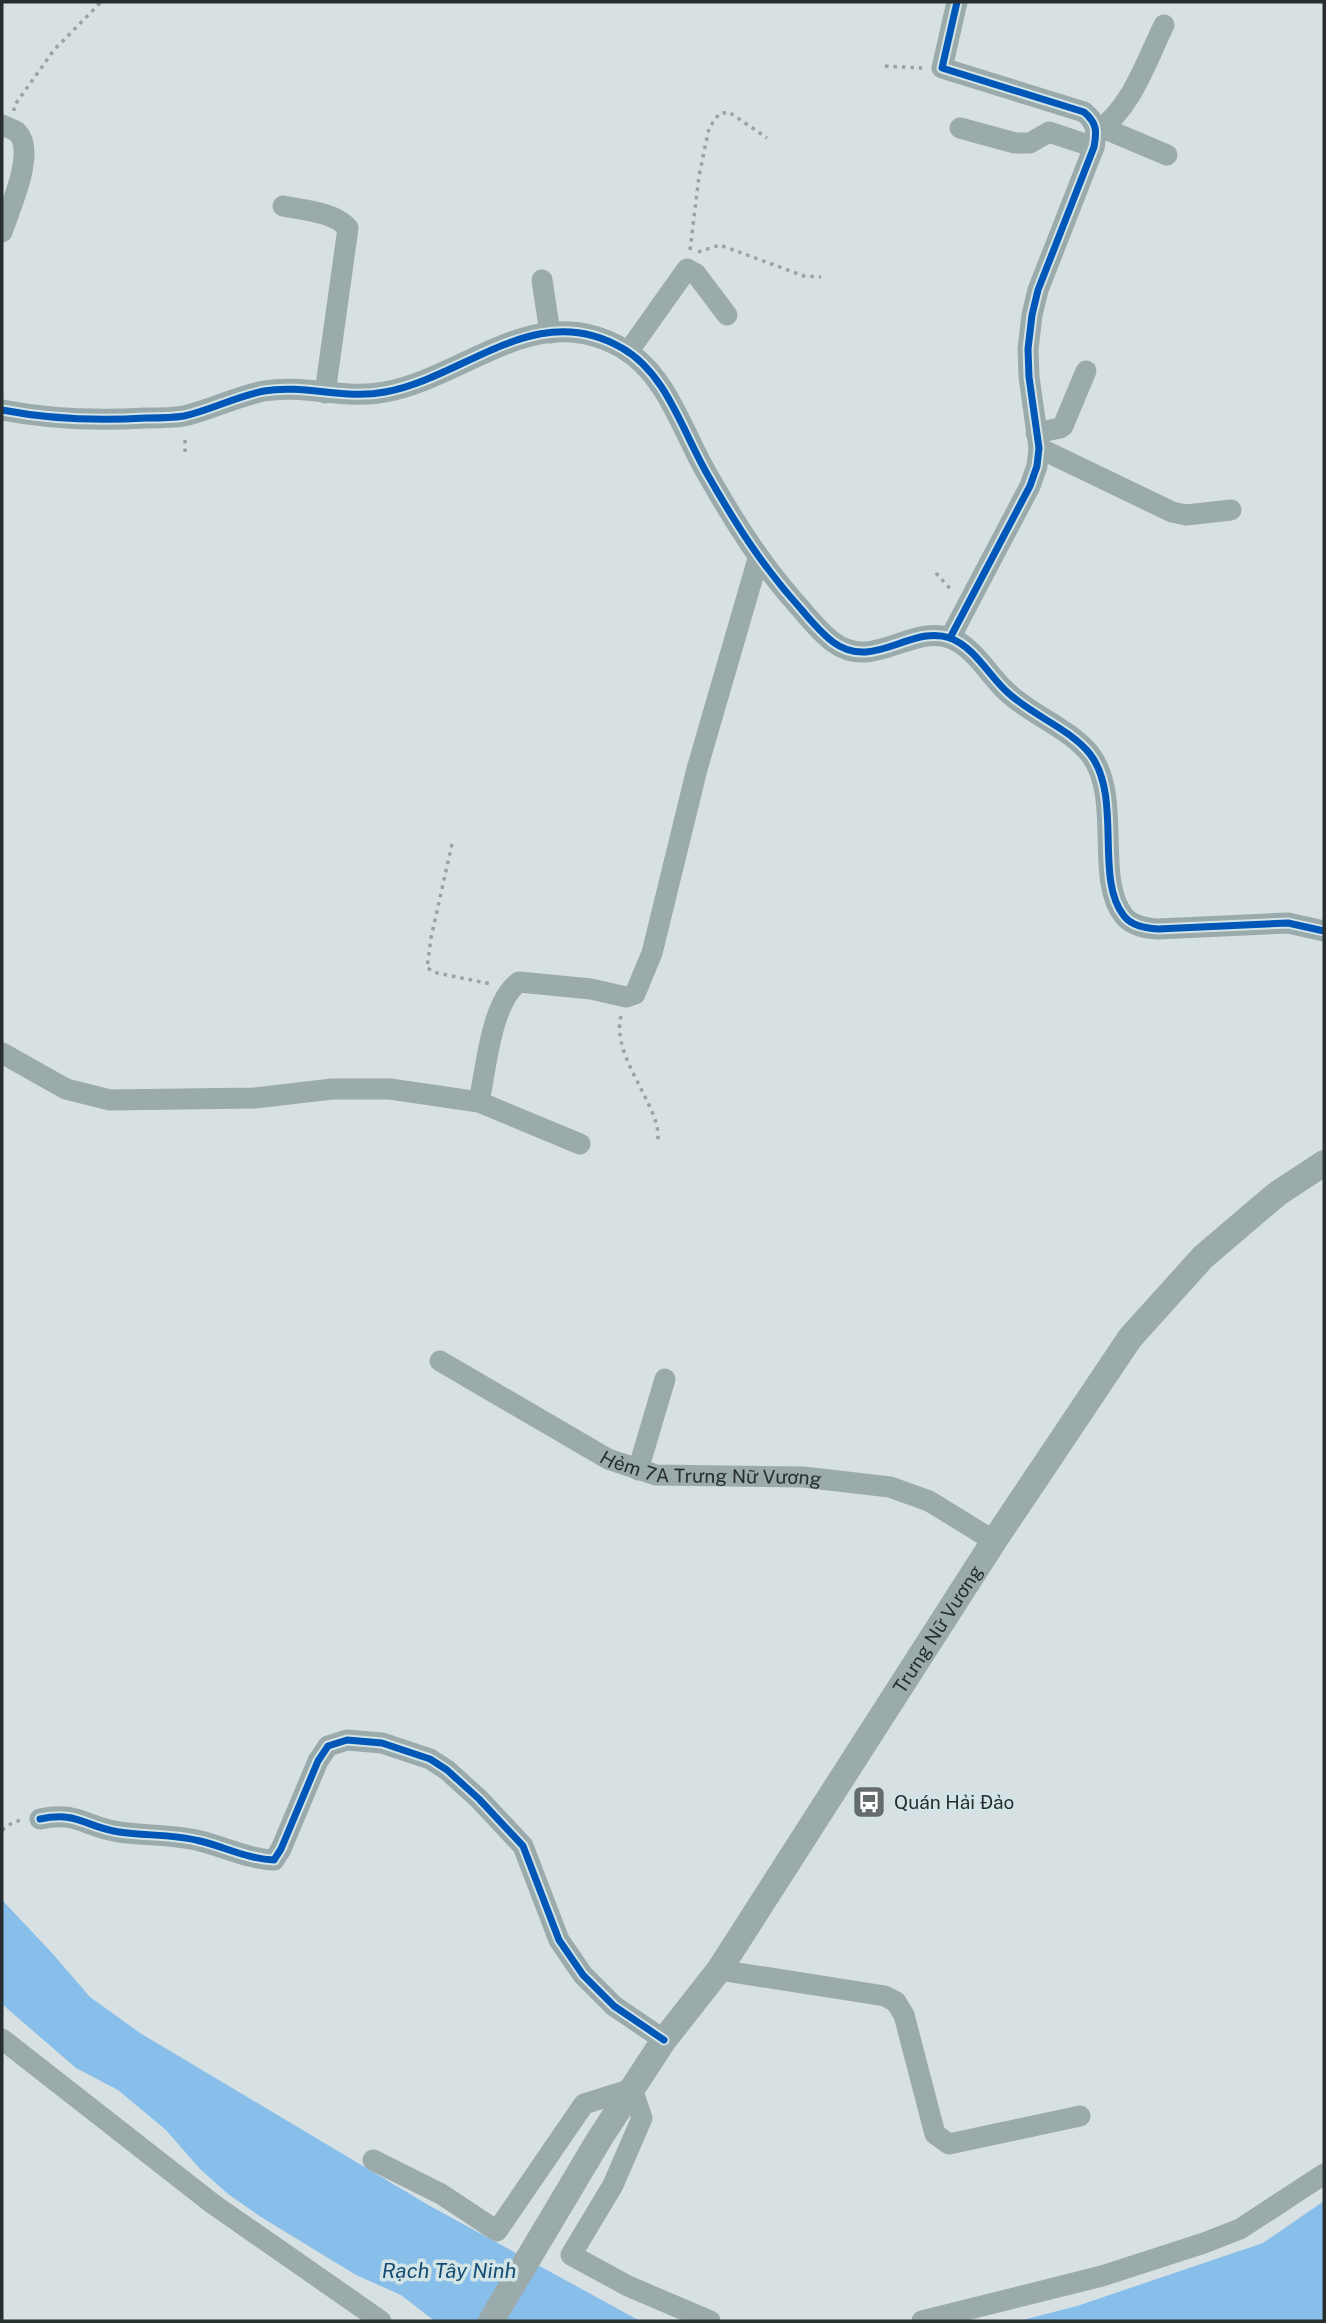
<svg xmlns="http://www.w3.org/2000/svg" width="1326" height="2323" font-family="'Public Sans',sans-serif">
<rect width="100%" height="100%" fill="#d7e0e2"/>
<g fill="#87beea">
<path d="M 2,1900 L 52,1953 L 90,1997 L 140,2033 L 430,2206 L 640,2321 L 436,2321 L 432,2319 L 401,2295 L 356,2275 L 261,2217 L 228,2194 L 200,2169 L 166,2130 L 118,2090 L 76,2068 L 2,2004 Z"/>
<path d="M 1324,2201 L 1324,2321 L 1019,2321 L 1077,2306 L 1263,2243 Z"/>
</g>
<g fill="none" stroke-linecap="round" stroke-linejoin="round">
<g stroke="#97a4a3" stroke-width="3.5" stroke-dasharray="3.5 5" stroke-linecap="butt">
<path d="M 885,66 L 922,68"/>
<path d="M 14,111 L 14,106 L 54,50 L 101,2"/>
<path d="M 690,250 L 699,176 L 709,128 L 719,114 L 729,112 L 767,138"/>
<path d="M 698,252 L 720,245 L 804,276 L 821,277"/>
<path d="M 185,452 L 185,435"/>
<path d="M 936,573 L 953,592"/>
<path d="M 452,844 L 431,938 L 427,968 L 437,973 L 491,984"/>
<path d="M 621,1016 C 612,1051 648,1092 657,1126 C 658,1131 658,1137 658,1143"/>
<path d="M 2,1830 L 12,1823 L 21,1820"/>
</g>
<g stroke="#9baaaa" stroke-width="21">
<path d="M 2,125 C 6,127 13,129 17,132 C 37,151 9,210 2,232"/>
<path d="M 960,128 L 1015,143 L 1030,143 L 1049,132 L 1094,147"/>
<path d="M 1103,128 L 1167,155"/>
<path d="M 1097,132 C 1132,107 1145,64 1164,25"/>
<path d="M 283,206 C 303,210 334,212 348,228 L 325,393"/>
<path d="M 542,280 L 550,333"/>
<path d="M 628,352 L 687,269 L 696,274 L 727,315"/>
<path d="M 2,410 C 49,419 98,421 146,418 C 159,418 172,418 184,416 C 211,410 237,396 264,391 C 304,384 345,400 385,392 C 466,377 536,298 622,348 C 666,373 682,430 706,472 C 735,523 762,566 801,609 C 811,621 821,633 833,642 C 873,672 911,624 950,638 C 974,647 988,674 1005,690 C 1030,715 1068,727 1090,754 C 1123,797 1094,879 1124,916 C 1132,926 1145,928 1158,929 L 1288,923 L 1324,931"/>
<path d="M 1036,433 L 1060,428 L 1063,426 L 1086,371"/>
<path d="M 1039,448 L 1172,512 L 1186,515 L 1231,510"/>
<path d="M 950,638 L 1030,486 L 1037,466 L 1039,448 L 1029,377 L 1028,349 L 1032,315 L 1038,290 L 1094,147 C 1097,131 1097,123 1084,112 L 942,68 L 957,2"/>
<path d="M 2,1053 L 66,1089 L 110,1100 L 255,1098 L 332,1089 L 390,1089 L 479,1102 L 580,1144"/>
<path d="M 479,1102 C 486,1069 491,1002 519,982 L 591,989 L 626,997 L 635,994 L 652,953 L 697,769 L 758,559"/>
<path id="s1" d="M 440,1361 L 608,1459 L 656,1475 L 803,1477 L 890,1487 L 929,1501 L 994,1541"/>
<path d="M 638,1470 L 665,1379"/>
<path d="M 40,1819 C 78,1811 85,1827 119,1832 C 146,1836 173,1834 200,1841 C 225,1847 248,1859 274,1860 L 281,1849 L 318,1761 L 328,1746 L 347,1740 L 382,1743 L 430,1759 L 447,1770 L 479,1799 L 523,1846 L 559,1940 L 583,1975 L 614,2006 L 664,2040"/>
<path d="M 719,1970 L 885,1996 L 896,2002 L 904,2015 L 935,2134 L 949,2144 L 1080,2116"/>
<path d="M 2,2039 L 213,2204 L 381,2321"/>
<path d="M 373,2160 L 441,2194 L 497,2231 L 584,2104 L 632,2089 L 642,2118 L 613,2185 L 571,2255 L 628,2286 L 710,2321"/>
<path d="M 922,2321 L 1102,2276 L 1204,2243 L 1240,2229 L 1324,2174"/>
</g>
<path stroke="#9baaab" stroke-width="26" id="s2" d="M 491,2321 L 600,2138 L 664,2040 L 719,1970 L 994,1541 L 1130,1338 L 1203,1257 L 1277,1194 L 1324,1163"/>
<defs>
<g id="cycleway">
<path d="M 2,410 C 49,419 98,421 146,418 C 159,418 172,418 184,416 C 211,410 237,396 264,391 C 304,384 345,400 385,392 C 466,377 536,298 622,348 C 666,373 682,430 706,472 C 735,523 762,566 801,609 C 811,621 821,633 833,642 C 873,672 911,624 950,638 C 974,647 988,674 1005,690 C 1030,715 1068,727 1090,754 C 1123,797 1094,879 1124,916 C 1132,926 1145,928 1158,929 L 1288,923 L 1324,931"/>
<path d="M 950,638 L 1030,486 L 1037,466 L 1039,448 L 1029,377 L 1028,349 L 1032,315 L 1038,290 L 1094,147 C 1097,131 1097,123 1084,112 L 942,68 L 957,2"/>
<path d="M 40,1819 C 78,1811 85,1827 119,1832 C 146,1836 173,1834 200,1841 C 225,1847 248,1859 274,1860 L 281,1849 L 318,1761 L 328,1746 L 347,1740 L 382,1743 L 430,1759 L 447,1770 L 479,1799 L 523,1846 L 559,1940 L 583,1975 L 614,2006 L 664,2040"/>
</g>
</defs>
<use href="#cycleway" stroke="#d3e4e6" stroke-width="11"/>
<use href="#cycleway" stroke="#0057b8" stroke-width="7"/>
</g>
<defs>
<symbol id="bus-square" viewBox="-11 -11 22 22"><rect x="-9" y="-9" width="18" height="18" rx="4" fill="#656c6e" stroke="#d3e4e6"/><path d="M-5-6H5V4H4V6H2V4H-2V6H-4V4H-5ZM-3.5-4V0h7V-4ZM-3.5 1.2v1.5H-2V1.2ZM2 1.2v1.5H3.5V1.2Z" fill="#fff"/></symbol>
</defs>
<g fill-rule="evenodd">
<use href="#bus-square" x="850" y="1783" width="38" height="38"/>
</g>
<g text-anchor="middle" stroke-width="7" stroke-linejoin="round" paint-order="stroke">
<g font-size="19" fill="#282e2f" stroke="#d3e4e6">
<text dy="7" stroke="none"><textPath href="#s1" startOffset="299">Hẻm 7A Trưng Nữ Vương</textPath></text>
<text dy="7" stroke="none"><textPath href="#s2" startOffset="824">Trưng Nữ Vương</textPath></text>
</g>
<g font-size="19" fill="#282e2f" stroke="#d3e4e6" text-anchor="start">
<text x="894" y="1809">Quán Hải Đảo</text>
</g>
<g font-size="21" font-style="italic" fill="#144b73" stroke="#d3e4e6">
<text x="449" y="2278">Rạch Tây Ninh</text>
</g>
</g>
<rect width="1326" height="2323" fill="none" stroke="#282e2f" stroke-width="7"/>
</svg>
